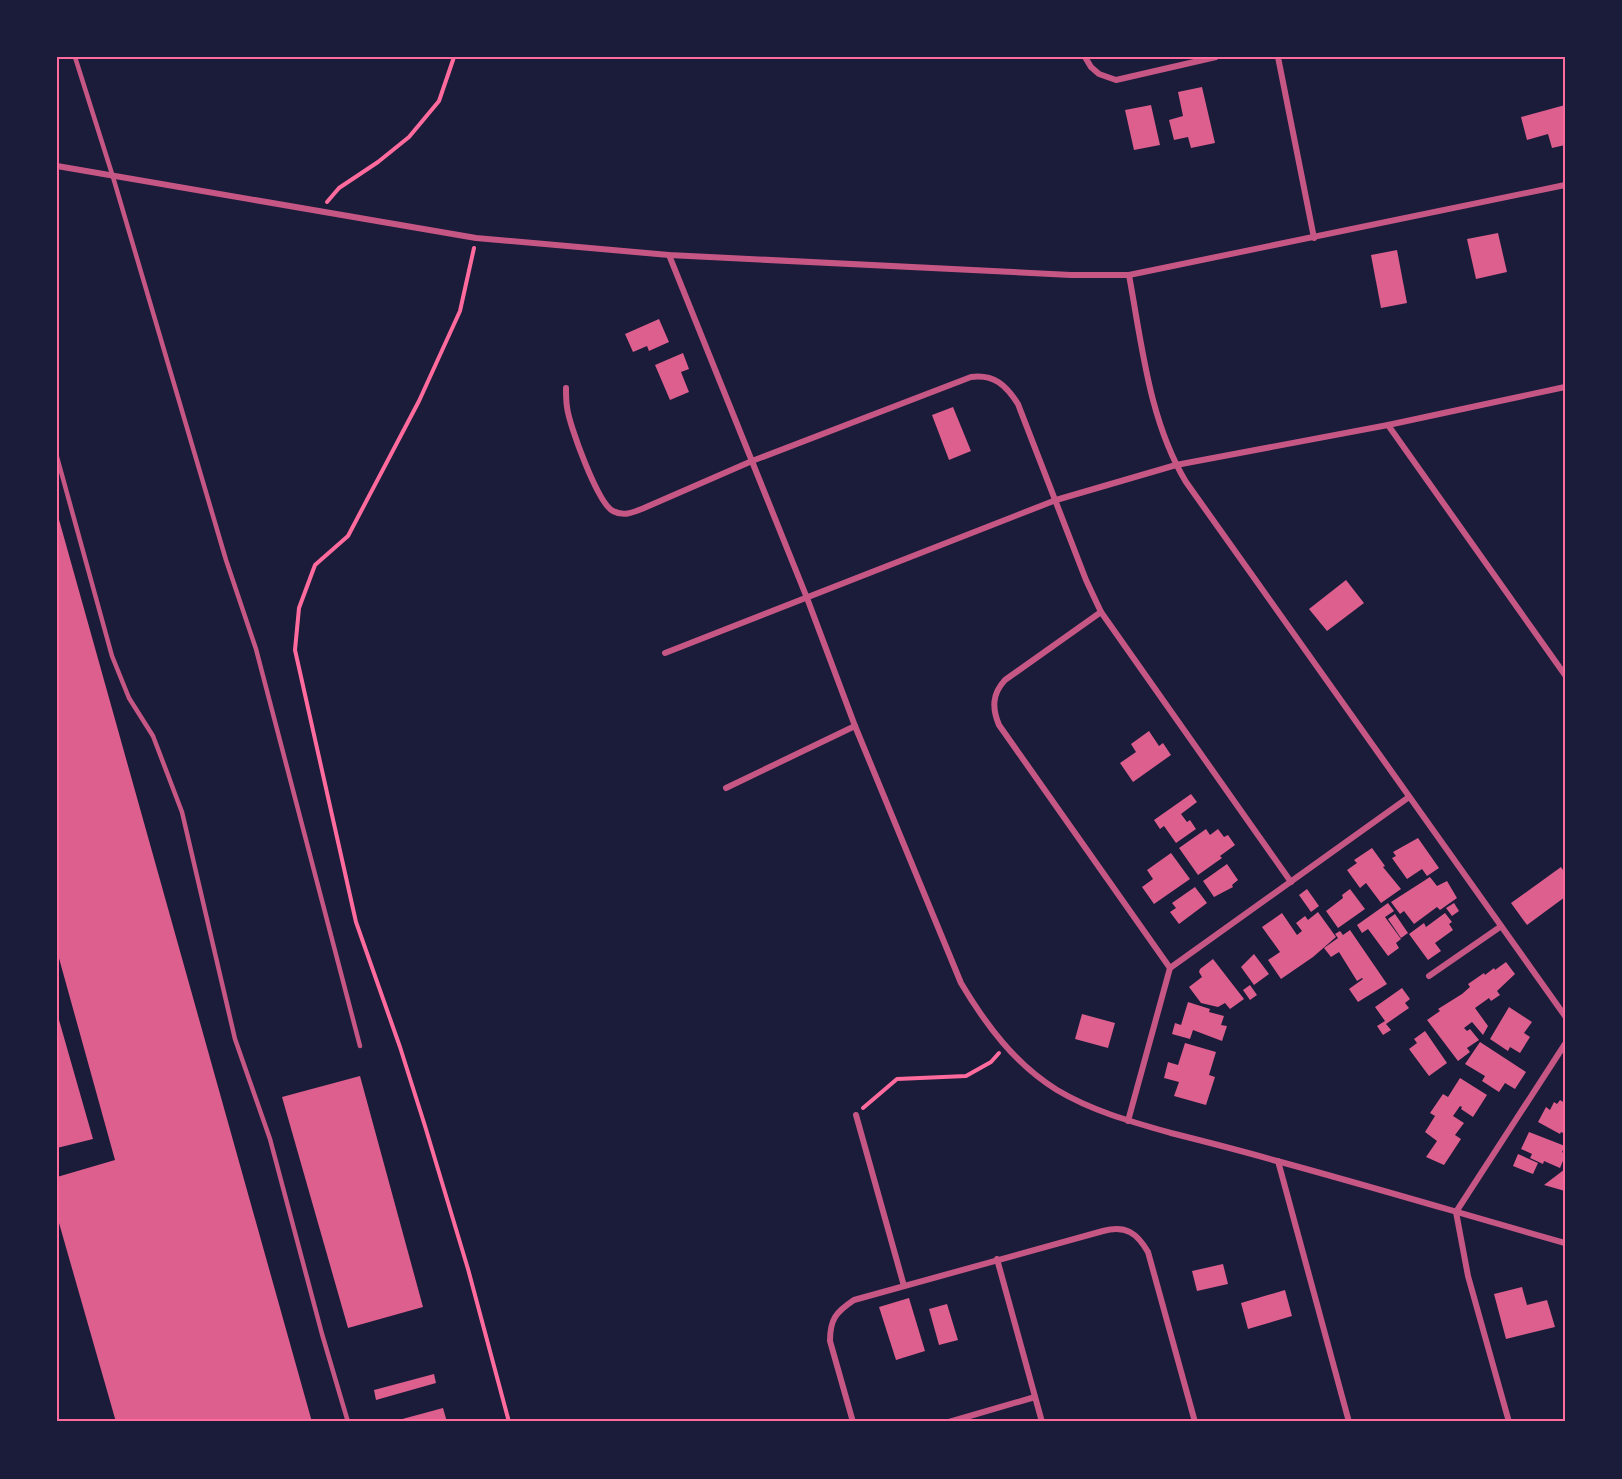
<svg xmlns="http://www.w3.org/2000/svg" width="1622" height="1479" font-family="'PT Sans',sans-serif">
<rect width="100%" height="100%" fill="#1b1b3a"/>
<g fill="#dd5f8e">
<path d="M 1202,87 L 1215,143 L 1191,148 L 1188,137 L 1174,140 L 1169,120 L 1183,116 L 1178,92 Z"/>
<path d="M 1151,105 L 1160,145 L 1134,150 L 1125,110 Z"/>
<path d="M 1565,105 L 1565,145 L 1552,148 L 1548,134 L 1527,140 L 1521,117 Z"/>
<path d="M 1498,233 L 1507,272 L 1476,279 L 1467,239 Z"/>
<path d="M 1397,250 L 1407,303 L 1381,308 L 1371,255 Z"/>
<path d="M 659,319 L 669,342 L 649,351 L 647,346 L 633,352 L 625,334 Z"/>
<path d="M 683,353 L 689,369 L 681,372 L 689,392 L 670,400 L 655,365 Z"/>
<path d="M 953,407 L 971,451 L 949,460 L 932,415 Z"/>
<path d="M 58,516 L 312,1422 L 151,1422 L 150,1419 L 140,1422 L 116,1422 L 57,1216 L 57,1177 L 115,1160 L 57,951 Z"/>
<path d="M 1346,580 L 1364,603 L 1327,631 L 1309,609 Z"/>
<path d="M 1149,731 L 1159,746 L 1163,743 L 1171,755 L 1133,782 L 1120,763 L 1136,752 L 1131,744 Z"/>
<path d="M 1191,794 L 1197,802 L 1181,814 L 1187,822 L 1190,820 L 1196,829 L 1176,843 L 1164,826 L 1160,829 L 1154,820 Z"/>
<path d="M 1206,829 L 1210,835 L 1218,829 L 1224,837 L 1228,835 L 1235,845 L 1220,856 L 1222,858 L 1198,875 L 1179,848 Z"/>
<path d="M 1418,838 L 1439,868 L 1427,876 L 1422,869 L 1407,879 L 1392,858 L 1396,856 L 1393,852 Z"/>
<path d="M 1372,848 L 1385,866 L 1383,867 L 1401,889 L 1381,903 L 1366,883 L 1360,888 L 1347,870 L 1357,863 L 1354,860 Z"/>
<path d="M 1171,853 L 1190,879 L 1154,904 L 1142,887 L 1153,879 L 1147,870 Z"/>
<path d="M 1227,864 L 1238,880 L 1232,885 L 1233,887 L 1214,897 L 1203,881 Z"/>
<path d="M 1561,867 L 1565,873 L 1565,897 L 1527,925 L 1511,903 Z"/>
<path d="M 1430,877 L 1437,886 L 1447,881 L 1457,898 L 1440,910 L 1437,907 L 1414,924 L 1404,911 L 1400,914 L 1391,902 Z"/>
<path d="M 1195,887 L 1207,903 L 1179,924 L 1170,912 L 1176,908 L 1172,903 Z"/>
<path d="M 1307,889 L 1319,906 L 1311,912 L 1299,895 Z"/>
<path d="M 1350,889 L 1365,909 L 1338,928 L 1326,911 L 1343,898 L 1342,895 Z"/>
<path d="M 1388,903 L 1394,911 L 1385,917 L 1401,939 L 1396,943 L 1399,948 L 1388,956 L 1368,929 L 1362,933 L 1357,925 Z"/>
<path d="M 1454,903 L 1459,911 L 1452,916 L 1446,908 Z"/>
<path d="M 1318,912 L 1336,937 L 1313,957 L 1281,979 L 1268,960 L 1280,952 L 1262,927 L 1282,913 L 1297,935 L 1302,931 L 1296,923 L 1305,916 L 1308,920 Z"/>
<path d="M 1445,913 L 1452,922 L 1449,924 L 1453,930 L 1435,943 L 1441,951 L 1428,960 L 1409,934 L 1424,923 L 1426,927 Z"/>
<path d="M 1395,914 L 1408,933 L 1401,938 L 1388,919 Z"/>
<path d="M 1350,930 L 1387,984 L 1358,1002 L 1349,989 L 1363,979 L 1362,978 L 1357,981 L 1339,952 L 1331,957 L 1324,948 L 1338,938 L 1335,934 L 1340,931 L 1343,935 Z"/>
<path d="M 1254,954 L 1269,974 L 1254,985 L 1241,967 Z"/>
<path d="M 1213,959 L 1244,999 L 1230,1009 L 1225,1003 L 1218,1007 L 1201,1003 L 1189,987 L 1202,977 L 1199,972 L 1200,969 Z"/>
<path d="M 1506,962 L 1515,974 L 1497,991 L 1500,995 L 1491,1001 L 1489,998 L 1475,1008 L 1488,1026 L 1483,1035 L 1467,1016 L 1472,1022 L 1464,1028 L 1467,1031 L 1470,1029 L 1479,1040 L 1467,1048 L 1470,1052 L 1458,1061 L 1427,1020 L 1440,1011 L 1438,1009 L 1462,994 L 1470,987 L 1468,984 L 1484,973 L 1485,975 L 1494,968 L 1495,970 Z"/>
<path d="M 1250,985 L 1257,995 L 1250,1000 L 1243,990 Z"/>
<path d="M 1402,988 L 1410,999 L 1405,1003 L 1409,1008 L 1386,1024 L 1391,1030 L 1383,1035 L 1377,1026 L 1385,1021 L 1375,1007 Z"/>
<path d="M 1188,1002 L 1210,1009 L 1209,1012 L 1224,1016 L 1221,1025 L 1227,1026 L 1222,1041 L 1193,1030 L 1190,1039 L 1172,1034 L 1175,1023 L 1181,1025 Z"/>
<path d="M 1509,1007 L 1532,1022 L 1524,1033 L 1530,1037 L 1520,1053 L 1510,1047 L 1508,1051 L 1490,1039 Z"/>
<path d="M 57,1013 L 93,1139 L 57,1148 Z"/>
<path d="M 1082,1014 L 1115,1023 L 1108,1048 L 1075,1039 Z"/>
<path d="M 1425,1031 L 1447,1063 L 1429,1076 L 1409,1049 L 1417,1043 L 1414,1039 Z"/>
<path d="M 1480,1042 L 1526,1072 L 1515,1089 L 1505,1083 L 1499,1092 L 1482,1081 L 1485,1076 L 1465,1064 Z"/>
<path d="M 1185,1043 L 1216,1052 L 1209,1075 L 1215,1077 L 1206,1105 L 1174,1096 L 1179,1082 L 1164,1078 L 1168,1062 L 1178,1065 Z"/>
<path d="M 360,1076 L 423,1307 L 348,1328 L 282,1097 Z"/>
<path d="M 1460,1078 L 1487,1095 L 1473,1117 L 1461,1109 L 1462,1107 L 1460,1106 L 1453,1116 L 1464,1123 L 1455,1135 L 1461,1139 L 1444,1165 L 1426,1157 L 1437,1141 L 1425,1132 L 1435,1116 L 1430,1113 L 1443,1094 L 1448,1097 Z"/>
<path d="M 1560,1100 L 1565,1103 L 1565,1134 L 1561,1132 L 1560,1134 L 1538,1122 L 1546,1107 L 1550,1110 L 1554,1102 L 1557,1104 Z"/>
<path d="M 1529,1132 L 1565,1146 L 1562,1152 L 1565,1154 L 1565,1156 L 1560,1168 L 1544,1161 L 1543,1164 L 1530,1158 L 1532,1154 L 1521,1149 Z"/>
<path d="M 1518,1154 L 1538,1163 L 1533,1174 L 1513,1166 Z"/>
<path d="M 1565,1169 L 1565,1191 L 1544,1185 Z"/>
<path d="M 1223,1264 L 1228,1284 L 1197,1291 L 1192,1271 Z"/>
<path d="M 1522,1287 L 1527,1305 L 1547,1300 L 1555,1327 L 1506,1339 L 1494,1294 Z"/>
<path d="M 1285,1290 L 1292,1316 L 1248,1329 L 1241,1303 Z"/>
<path d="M 909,1298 L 925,1351 L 896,1360 L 879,1307 Z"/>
<path d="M 947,1304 L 958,1340 L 939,1345 L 929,1309 Z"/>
<path d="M 434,1374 L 436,1383 L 376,1400 L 374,1390 Z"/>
<path d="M 443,1408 L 447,1422 L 395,1422 L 395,1421 Z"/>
</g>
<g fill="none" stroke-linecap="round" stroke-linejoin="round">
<g stroke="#ff6b9d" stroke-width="4">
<path d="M 327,202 L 339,188 L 378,162 L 409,137 L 439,101 L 454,57"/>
<path d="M 474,248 L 460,311 L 419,401 L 348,536 L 315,565 L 299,608 L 295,650 L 356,922 L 400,1047 L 425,1126 L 468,1269 L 509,1422"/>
<path d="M 863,1108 L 897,1079 L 966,1076 L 991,1062 L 999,1053"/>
</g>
<g stroke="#c65784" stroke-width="4.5">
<path d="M 75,57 L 113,177 L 226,560 L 256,649 L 360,1046"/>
<path d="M 57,457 L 112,656 L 129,698 L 153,736 L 182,812 L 235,1039 L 270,1139 L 322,1334 L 348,1422"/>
</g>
<g stroke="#c65784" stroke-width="6">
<path d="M 1085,57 L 1091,67 L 1099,74 L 1116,80 L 1216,57"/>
<path d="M 1278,57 L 1314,238"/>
<path d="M 57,166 L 476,238 L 669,255 L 1071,275 L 1129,275 L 1565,185"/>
<path d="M 669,255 L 807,598 L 855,726 L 961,983 C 986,1025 1015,1064 1057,1090 C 1092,1111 1132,1122 1171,1133 C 1207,1142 1242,1151 1277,1161 C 1373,1187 1469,1216 1565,1243"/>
<path d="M 1129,275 C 1142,345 1149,420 1186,482 L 1565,1016"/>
<path d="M 566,388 C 566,394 566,401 567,407 C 569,425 598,504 613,511 C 624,517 634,512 644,508 L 752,461 L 971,377 C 994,374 1006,385 1018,404 L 1086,580 L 1101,612 L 1291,882"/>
<path d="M 1388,425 L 1565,675"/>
<path d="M 1101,612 L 1005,680 C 992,694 992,708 999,725 L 1170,968"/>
<path d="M 665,653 L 1056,500 L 1176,465 L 1388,425 L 1565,387"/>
<path d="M 726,788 L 855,726"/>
<path d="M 1429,976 L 1500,927"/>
<path d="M 856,1115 L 904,1286"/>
<path d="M 1128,1121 L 1170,968 L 1409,797"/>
<path d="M 1278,1161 L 1349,1422"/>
<path d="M 1456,1212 L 1468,1276 L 1509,1422"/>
<path d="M 1456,1212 L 1565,1044"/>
<path d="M 997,1259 L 1042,1422"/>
<path d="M 853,1422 L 830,1341 C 830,1319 836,1312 854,1300 L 1103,1231 C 1126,1225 1137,1233 1148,1252 L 1195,1422"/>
<path d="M 949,1422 L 1035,1397"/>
</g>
</g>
<rect width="1622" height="1479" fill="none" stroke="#1b1b3a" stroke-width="117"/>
<rect x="58" y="58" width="1506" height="1362" fill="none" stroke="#ff6b9d" stroke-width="2"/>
</svg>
